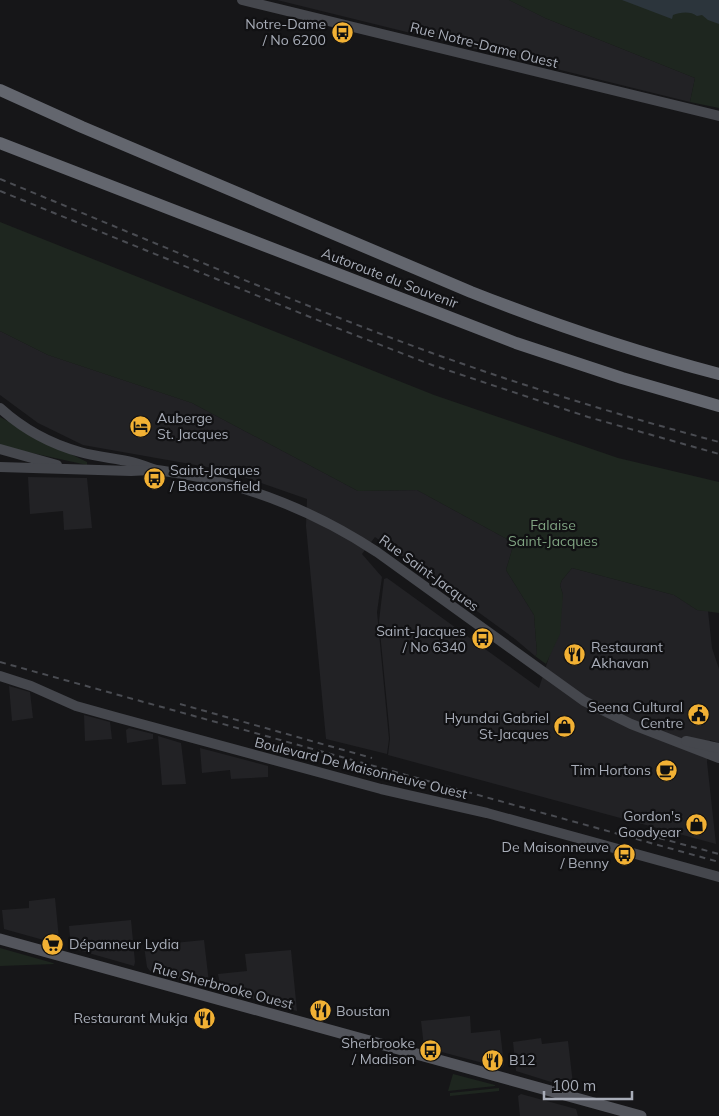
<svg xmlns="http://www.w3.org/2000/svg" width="719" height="1116" font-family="Mulish,sans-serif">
<rect width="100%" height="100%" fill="#161618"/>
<g fill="#222225">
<path d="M 277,0 L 509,0 L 545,18 L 695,78 L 690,102 Z"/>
<path d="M 0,331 L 48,355 L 192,403 L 358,491 L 417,490 L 514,543 L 506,570 L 534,615 L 537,654 L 535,656 L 515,639 L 375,537 L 362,554 L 382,577 L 377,612 L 389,739 L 387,754 L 326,739 L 306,526 L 307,499 L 224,470 L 83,445 L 38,423 L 0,395 Z"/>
<path d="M 28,477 L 87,478 L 92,528 L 64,530 L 63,511 L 30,514 Z"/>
<path d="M 572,568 L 674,595 L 697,610 L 708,611 L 712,648 L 719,669 L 719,743 L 710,740 L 707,762 L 716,844 L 388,755 L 390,739 L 389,726 L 379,621 L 384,579 L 387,578 L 539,688 L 550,654 L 563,595 L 560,585 L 562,580 Z"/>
<path d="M 9,686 L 30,692 L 33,718 L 12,721 Z"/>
<path d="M 84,715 L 110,722 L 112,739 L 85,741 Z"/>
<path d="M 129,728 L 153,734 L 153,739 L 127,743 L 126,730 Z"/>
<path d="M 158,736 L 181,743 L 186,784 L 162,785 Z"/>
<path d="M 200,748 L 268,766 L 268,777 L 231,779 L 230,770 L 202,773 Z"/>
<path d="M 55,898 L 59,939 L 58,944 L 4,929 L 2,910 L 29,908 L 29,901 Z"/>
<path d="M 131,920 L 135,962 L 134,966 L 71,948 L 69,926 Z"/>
<path d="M 204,940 L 209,983 L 208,986 L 150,971 L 147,967 L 144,946 Z"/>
<path d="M 291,950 L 297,1011 L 221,990 L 218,974 L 247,971 L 245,954 Z"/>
<path d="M 470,1016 L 471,1033 L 500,1030 L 504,1065 L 502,1068 L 434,1050 L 434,1048 L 431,1048 L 431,1049 L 424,1047 L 421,1021 Z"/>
<path d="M 541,1038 L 542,1044 L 568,1041 L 573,1084 L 571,1086 L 567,1087 L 516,1071 L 513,1042 Z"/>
<path d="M 521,1094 L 576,1109 L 578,1116 L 520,1116 L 518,1096 Z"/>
</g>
<g fill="#1e261f">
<path d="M 509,0 L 719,0 L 719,108 L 690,102 L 695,78 L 545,18 Z"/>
<path d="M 0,222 L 434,395 L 618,458 L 719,482 L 719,613 L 697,610 L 674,595 L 572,568 L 562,580 L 560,585 L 563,595 L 560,634 L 546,664 L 535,656 L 537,654 L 534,615 L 506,570 L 514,543 L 417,490 L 358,491 L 192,403 L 48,355 L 0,331 Z"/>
<path d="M 0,417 L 36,437 L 87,462 L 87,465 L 0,446 Z"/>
<path d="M 0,948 L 53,963 L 54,964 L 0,966 Z"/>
<path d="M 453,1074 L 495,1085 L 495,1086 L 448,1091 Z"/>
<path d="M 499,1088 L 499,1091 L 450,1096 L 450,1093 Z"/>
</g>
<path fill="#2c353c" d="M 622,0 L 719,0 L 719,24 L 708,20 L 702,15 L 697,16 C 691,11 680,12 673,15 L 672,19 Z"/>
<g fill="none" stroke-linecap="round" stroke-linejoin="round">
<g stroke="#45474d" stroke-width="10">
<path d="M 242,0 L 719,116"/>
<path d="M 0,408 C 22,428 51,444 80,452 C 97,457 115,458 132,462 C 141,464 149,468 157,470 C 177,473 198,476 217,481 C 275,496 327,519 377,552 L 584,701 L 631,724 L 719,758"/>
<path d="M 0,449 L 57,465"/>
<path d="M 0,467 L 131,471 L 150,470"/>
<path d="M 0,676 L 31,686 L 76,706 L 119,718 L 381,789 L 487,813 L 719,877"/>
<path d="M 686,741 L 719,748"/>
</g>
<path stroke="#53555c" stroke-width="11" d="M 0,939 L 641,1116"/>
<g stroke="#63666e" stroke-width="12">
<path d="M 0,90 L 82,127 L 471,292 C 552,324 635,352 719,374"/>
<path d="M 0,143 L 516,343 L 622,378 L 719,406"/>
</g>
<g stroke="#4a4c52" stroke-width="2" stroke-dasharray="6 5" stroke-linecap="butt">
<path d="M 0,179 C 144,238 287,300 432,353 C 526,387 622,416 719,442"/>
<path d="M 0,191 L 337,328 L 432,365 L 588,417 L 719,454"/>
<path d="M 0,662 L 719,862"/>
<path d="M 180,704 L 372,758"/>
<path d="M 659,838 L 719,854"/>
</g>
</g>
<defs>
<symbol id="bus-disc" viewBox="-11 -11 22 22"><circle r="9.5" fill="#f2b134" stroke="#111113"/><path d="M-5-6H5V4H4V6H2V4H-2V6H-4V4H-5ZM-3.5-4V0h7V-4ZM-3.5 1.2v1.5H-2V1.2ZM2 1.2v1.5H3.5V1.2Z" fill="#111"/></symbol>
<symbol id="hotel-disc" viewBox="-11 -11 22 22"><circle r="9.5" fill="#f2b134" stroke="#111113"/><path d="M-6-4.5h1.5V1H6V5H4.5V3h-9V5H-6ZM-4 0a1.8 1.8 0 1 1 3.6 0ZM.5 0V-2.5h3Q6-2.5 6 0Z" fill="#111"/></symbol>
<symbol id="restaurant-disc" viewBox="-11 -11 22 22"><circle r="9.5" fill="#f2b134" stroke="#111113"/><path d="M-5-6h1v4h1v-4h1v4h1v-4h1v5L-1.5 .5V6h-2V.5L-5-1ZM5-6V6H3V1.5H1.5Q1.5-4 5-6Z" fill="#111"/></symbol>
<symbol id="civic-disc" viewBox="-11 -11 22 22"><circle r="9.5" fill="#f2b134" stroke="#111113"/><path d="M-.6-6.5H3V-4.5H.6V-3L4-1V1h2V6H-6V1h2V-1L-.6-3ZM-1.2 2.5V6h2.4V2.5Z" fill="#111"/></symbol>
<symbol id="shop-disc" viewBox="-11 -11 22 22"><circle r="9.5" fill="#f2b134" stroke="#111113"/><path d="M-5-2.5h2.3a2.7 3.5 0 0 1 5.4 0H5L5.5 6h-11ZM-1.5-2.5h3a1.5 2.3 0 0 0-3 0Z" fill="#111"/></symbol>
<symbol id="cafe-disc" viewBox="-11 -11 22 22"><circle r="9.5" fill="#f2b134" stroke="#111113"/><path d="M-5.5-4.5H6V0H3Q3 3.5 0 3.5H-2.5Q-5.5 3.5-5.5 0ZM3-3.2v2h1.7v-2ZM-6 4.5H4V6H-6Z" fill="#111"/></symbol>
<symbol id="supermarket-disc" viewBox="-11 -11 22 22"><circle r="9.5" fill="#f2b134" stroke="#111113"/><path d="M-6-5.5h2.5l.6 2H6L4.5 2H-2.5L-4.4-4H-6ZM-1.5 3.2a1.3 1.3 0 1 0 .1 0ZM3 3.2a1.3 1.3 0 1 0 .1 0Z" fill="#111"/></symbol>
</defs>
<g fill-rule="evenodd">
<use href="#bus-disc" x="330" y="20" width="25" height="25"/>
<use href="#hotel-disc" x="128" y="414" width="25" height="25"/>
<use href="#bus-disc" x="142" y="466" width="25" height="25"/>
<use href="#bus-disc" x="470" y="626" width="25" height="25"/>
<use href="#restaurant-disc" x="562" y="642" width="25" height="25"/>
<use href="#civic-disc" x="686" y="702" width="25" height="25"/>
<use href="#shop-disc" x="552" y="714" width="25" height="25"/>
<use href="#cafe-disc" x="654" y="758" width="25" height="25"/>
<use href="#shop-disc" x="684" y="812" width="25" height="25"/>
<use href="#bus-disc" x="612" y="842" width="25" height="25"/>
<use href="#supermarket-disc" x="40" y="932" width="25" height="25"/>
<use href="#restaurant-disc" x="308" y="998" width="25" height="25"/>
<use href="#restaurant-disc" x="192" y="1006" width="25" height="25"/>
<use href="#bus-disc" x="418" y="1038" width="25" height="25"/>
<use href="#restaurant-disc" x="480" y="1048" width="25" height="25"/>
</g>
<g text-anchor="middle" stroke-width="4.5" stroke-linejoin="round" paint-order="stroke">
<g font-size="14" fill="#a8adb8" stroke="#111113" text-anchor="end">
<text x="326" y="29">Notre-Dame<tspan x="326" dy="16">/ No 6200</tspan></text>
<text x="157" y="423" text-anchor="start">Auberge<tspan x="157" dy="16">St. Jacques</tspan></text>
<text x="170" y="475" text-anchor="start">Saint-Jacques<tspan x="170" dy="16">/ Beaconsfield</tspan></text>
<text x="466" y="636">Saint-Jacques<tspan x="466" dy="16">/ No 6340</tspan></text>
<text x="591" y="652" text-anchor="start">Restaurant<tspan x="591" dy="16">Akhavan</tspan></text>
<text x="683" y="712">Seena Cultural<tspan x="683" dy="16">Centre</tspan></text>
<text x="549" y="723">Hyundai Gabriel<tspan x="549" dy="16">St-Jacques</tspan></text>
<text x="651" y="775">Tim Hortons</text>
<text x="681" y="821">Gordon's<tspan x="681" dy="16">Goodyear</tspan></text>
<text x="609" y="852">De Maisonneuve<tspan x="609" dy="16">/ Benny</tspan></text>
<text x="69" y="949" text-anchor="start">Dépanneur Lydia</text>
<text x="336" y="1016" text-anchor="start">Boustan</text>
<text x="188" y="1023">Restaurant Mukja</text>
<text x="415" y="1048">Sherbrooke<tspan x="415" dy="16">/ Madison</tspan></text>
<text x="509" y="1065" text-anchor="start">B12</text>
</g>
<g font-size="14" fill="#a8adb8" stroke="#111113">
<text transform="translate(484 45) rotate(14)" y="5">Rue Notre-Dame Ouest</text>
<text transform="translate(390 278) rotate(21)" y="5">Autoroute du Souvenir</text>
<text transform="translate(429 573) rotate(36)" y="5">Rue Saint-Jacques</text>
<text transform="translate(361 768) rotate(14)" y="5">Boulevard De Maisonneuve Ouest</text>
<text transform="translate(223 986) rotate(15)" y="5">Rue Sherbrooke Ouest</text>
</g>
<g font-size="14" fill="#7fa381" stroke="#111113">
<text x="553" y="530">Falaise<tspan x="553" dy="16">Saint-Jacques</tspan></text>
</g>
</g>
<path d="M544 1091v8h88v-8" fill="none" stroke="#a8adb8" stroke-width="2.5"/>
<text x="552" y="1091" font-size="15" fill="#a8adb8" stroke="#111113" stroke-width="4" paint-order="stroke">100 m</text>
</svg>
